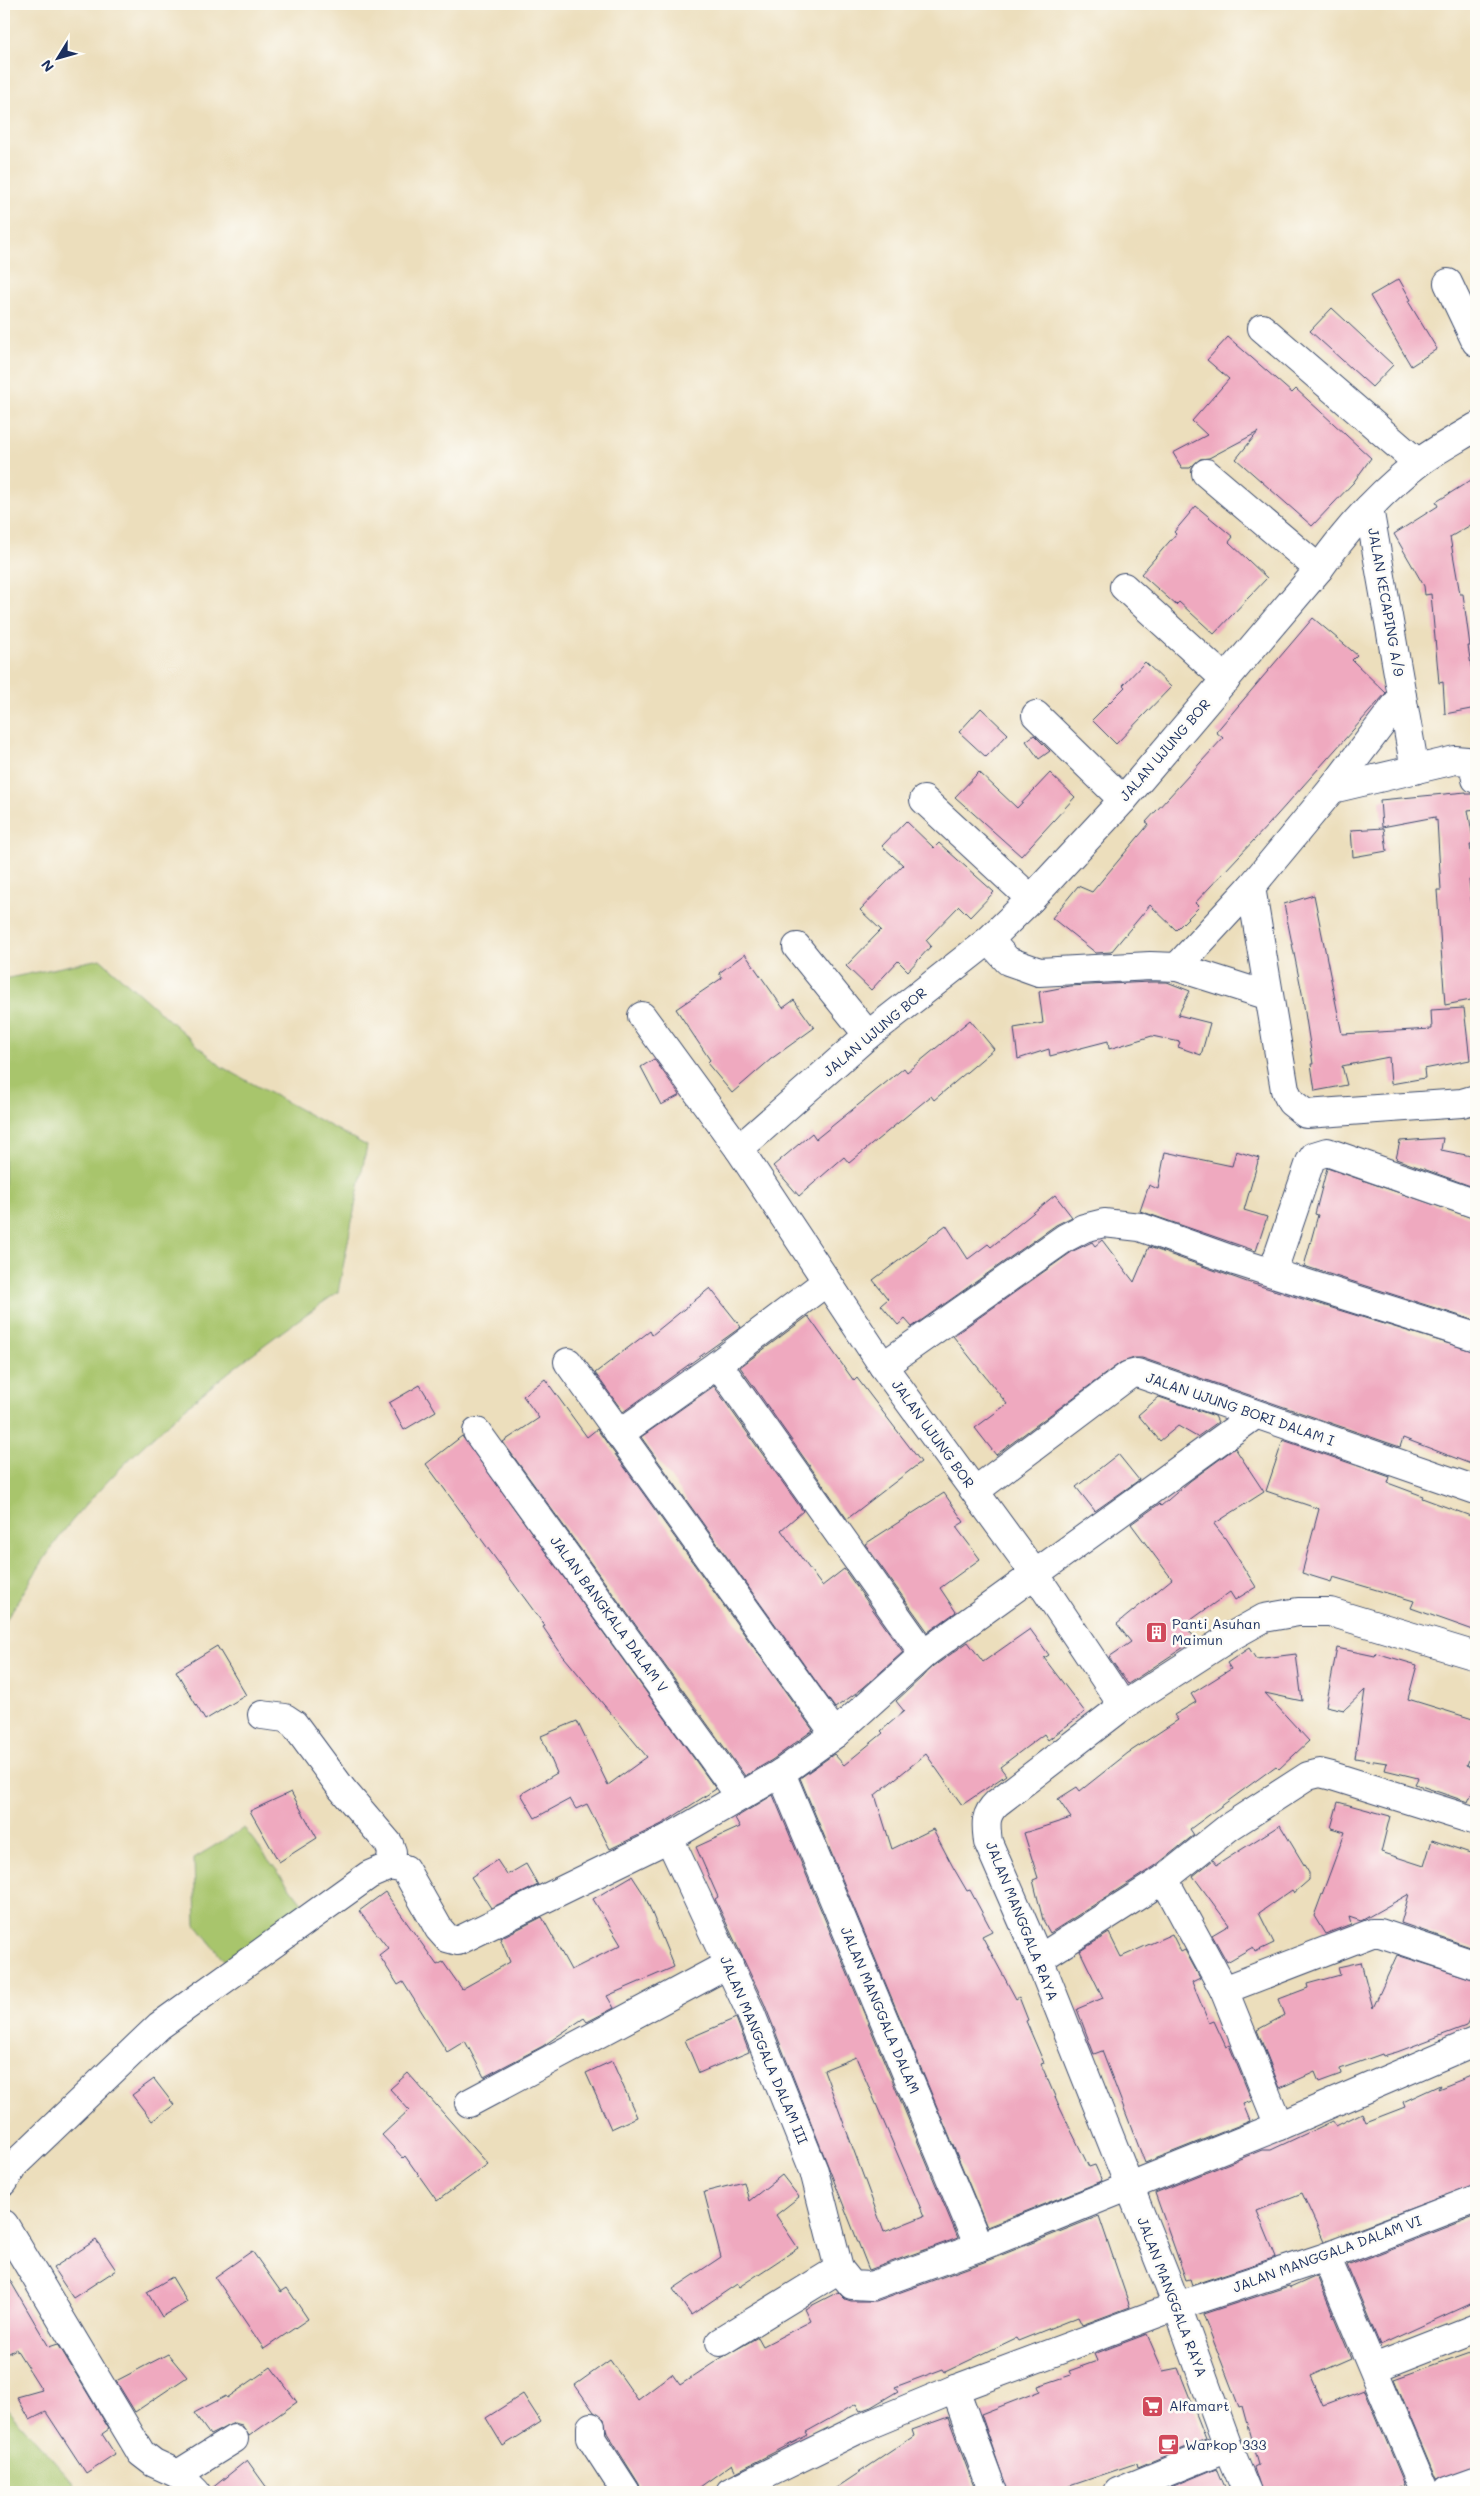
<svg xmlns="http://www.w3.org/2000/svg" width="1480" height="2496" font-family="Mali,sans-serif">
<rect width="100%" height="100%" fill="#fdfcf7"/>
<filter id="ink" filterUnits="userSpaceOnUse"><feTurbulence type="fractalNoise" baseFrequency=".02" numOctaves="2"/><feDisplacementMap in="SourceGraphic" scale="10" xChannelSelector="R" yChannelSelector="G"/><feConvolveMatrix kernelMatrix="1 2 1 2 8 2 1 2 1" color-interpolation-filters="sRGB"/></filter>
<filter id="wash" filterUnits="userSpaceOnUse"><feTurbulence type="fractalNoise" baseFrequency=".0096" numOctaves="4" result="noise"/><feDisplacementMap in="SourceGraphic" scale="20" xChannelSelector="R" yChannelSelector="G"/><feGaussianBlur stdDeviation="1.12" result="paint"/><feColorMatrix in="noise" values="0 0 0 0 0 0 0 0 0 0 0 0 0 0 0 0 0 1.4 0 .05"/><feComposite in="paint" operator="in"/></filter>
<g filter="url(#wash)">
<rect width="100%" height="100%" fill="#ecdebc"/>
<g fill="#a8c56c" stroke="#627a65">
<path d="M 100,959 L 222,1067 L 367,1146 L 338,1292 C 241,1359 148,1431 71,1522 C 47,1551 25,1591 4,1623 L 4,979 Z"/>
<path d="M 244,1828 L 306,1908 L 230,1964 L 224,1960 L 196,1925 L 194,1858 Z"/>
<path d="M 4,2405 L 74,2484 L 68,2492 L 4,2492 Z"/>
</g>
<g id="blocks">
<g fill="#efa9bf" fill-rule="evenodd">
<path d="M 1399,279 L 1411,300 L 1408,301 L 1437,349 L 1411,366 L 1370,296 Z"/>
<path d="M 1332,308 L 1393,365 L 1372,387 L 1310,331 Z"/>
<path d="M 1228,337 L 1292,393 L 1296,389 L 1371,458 L 1353,483 L 1312,526 L 1236,459 L 1258,432 L 1209,458 L 1200,459 L 1190,468 L 1182,468 L 1173,453 L 1207,435 L 1192,421 L 1229,379 L 1207,360 Z"/>
<path d="M 1476,477 L 1476,522 L 1450,537 L 1460,594 L 1463,594 L 1470,646 L 1468,646 L 1474,685 L 1476,685 L 1476,708 L 1445,714 L 1443,682 L 1439,683 L 1431,594 L 1425,595 L 1424,586 L 1394,534 L 1438,506 L 1436,502 Z"/>
<path d="M 1196,506 L 1233,537 L 1229,542 L 1267,578 L 1214,634 L 1179,602 L 1176,605 L 1141,574 L 1176,534 L 1174,532 Z"/>
<path d="M 1313,618 L 1357,655 L 1352,660 L 1386,693 L 1269,824 L 1195,903 L 1199,907 L 1176,930 L 1150,905 L 1111,952 L 1096,953 L 1052,918 L 1078,886 L 1092,892 L 1149,824 L 1146,822 L 1223,738 L 1216,732 Z"/>
<path d="M 1145,662 L 1171,687 L 1116,744 L 1092,720 L 1125,687 L 1123,685 Z"/>
<path d="M 981,708 L 1008,734 L 986,757 L 959,732 Z"/>
<path d="M 1034,735 L 1050,751 L 1039,759 L 1026,741 Z"/>
<path d="M 979,772 L 1017,808 L 1050,773 L 1075,797 L 1021,856 L 955,797 Z"/>
<path d="M 1466,792 L 1466,794 L 1476,794 L 1476,809 L 1468,810 L 1474,844 L 1470,845 L 1475,879 L 1469,880 L 1476,944 L 1476,999 L 1445,1005 L 1437,890 L 1441,890 L 1437,820 L 1435,821 L 1435,817 L 1382,827 L 1380,800 Z"/>
<path d="M 906,821 L 934,848 L 939,843 L 994,892 L 970,917 L 959,906 L 926,940 L 931,946 L 908,971 L 898,961 L 871,990 L 846,966 L 881,930 L 860,910 L 903,865 L 882,846 Z"/>
<path d="M 1384,828 L 1387,851 L 1353,857 L 1351,830 Z"/>
<path d="M 1314,895 L 1342,1034 L 1432,1029 L 1431,1010 L 1464,1008 L 1470,1060 L 1424,1069 L 1425,1078 L 1391,1084 L 1389,1057 L 1342,1066 L 1347,1085 L 1315,1091 L 1311,1064 L 1313,1064 L 1302,993 L 1284,904 Z"/>
<path d="M 745,954 L 783,1008 L 794,1000 L 814,1028 L 771,1059 L 732,1093 L 707,1063 L 710,1060 L 676,1009 L 722,978 L 719,973 Z"/>
<path d="M 1150,982 L 1167,982 L 1190,991 L 1178,1015 L 1210,1023 L 1201,1055 L 1178,1047 L 1180,1042 L 1152,1036 L 1109,1049 L 1108,1041 L 1050,1056 L 1049,1049 L 1018,1059 L 1014,1028 L 1043,1023 L 1039,992 L 1070,986 Z"/>
<path d="M 970,1020 L 994,1049 L 934,1100 L 931,1096 L 849,1163 L 844,1157 L 799,1196 L 773,1166 L 812,1133 L 816,1139 L 904,1068 L 907,1072 Z"/>
<path d="M 654,1059 L 680,1095 L 661,1105 L 641,1067 Z"/>
<path d="M 1443,1138 L 1441,1150 L 1476,1157 L 1476,1188 L 1396,1159 L 1400,1141 Z"/>
<path d="M 1236,1151 L 1259,1158 L 1244,1210 L 1267,1217 L 1256,1251 L 1140,1211 L 1149,1185 L 1158,1189 L 1165,1152 L 1232,1166 Z"/>
<path d="M 1327,1168 L 1476,1219 L 1476,1321 L 1304,1266 L 1318,1215 L 1315,1214 Z"/>
<path d="M 1055,1195 L 1072,1217 L 1056,1225 L 912,1327 L 905,1319 L 898,1325 L 881,1305 L 888,1299 L 873,1280 L 946,1225 L 968,1259 L 988,1244 L 991,1247 Z"/>
<path d="M 1102,1240 L 1134,1282 L 1149,1247 L 1247,1282 L 1476,1352 L 1476,1466 L 1403,1438 L 1400,1447 L 1142,1358 L 1134,1358 L 1120,1363 L 996,1455 L 975,1428 L 1007,1404 L 953,1336 L 1073,1251 L 1092,1242 L 1095,1246 Z"/>
<path d="M 710,1288 L 741,1327 L 623,1412 L 595,1373 L 650,1331 L 652,1335 Z"/>
<path d="M 808,1316 L 854,1381 L 857,1378 L 921,1462 L 847,1519 L 740,1367 Z"/>
<path d="M 545,1379 L 587,1437 L 597,1429 L 813,1730 L 772,1760 L 745,1776 L 503,1442 L 539,1418 L 523,1396 Z"/>
<path d="M 420,1385 L 436,1411 L 404,1430 L 389,1403 Z"/>
<path d="M 714,1386 L 803,1511 L 781,1530 L 822,1586 L 844,1569 L 903,1652 L 863,1688 L 835,1708 L 641,1437 Z"/>
<path d="M 1159,1397 L 1215,1416 L 1218,1422 L 1197,1437 L 1178,1426 L 1160,1441 L 1138,1415 Z"/>
<path d="M 462,1436 L 716,1789 L 662,1824 L 610,1849 L 587,1804 L 576,1809 L 570,1799 L 535,1818 L 521,1794 L 557,1773 L 541,1736 L 577,1721 L 608,1785 L 647,1757 L 560,1652 L 543,1627 L 545,1626 L 426,1464 Z"/>
<path d="M 1283,1440 L 1390,1477 L 1388,1483 L 1423,1496 L 1422,1498 L 1476,1518 L 1476,1631 L 1411,1608 L 1414,1601 L 1333,1577 L 1331,1582 L 1302,1573 L 1319,1509 L 1266,1491 Z"/>
<path d="M 1235,1448 L 1264,1492 L 1214,1524 L 1225,1538 L 1256,1587 L 1235,1600 L 1230,1592 L 1184,1625 L 1196,1639 L 1128,1684 L 1109,1657 L 1131,1642 L 1117,1624 L 1172,1579 L 1131,1524 L 1159,1504 L 1161,1506 L 1190,1481 Z"/>
<path d="M 1118,1454 L 1139,1480 L 1095,1511 L 1076,1487 Z"/>
<path d="M 944,1493 L 964,1522 L 956,1527 L 980,1559 L 940,1588 L 956,1612 L 928,1632 L 865,1544 Z"/>
<path d="M 1030,1629 L 1049,1655 L 1044,1658 L 1085,1712 L 1048,1740 L 1044,1734 L 1000,1767 L 1006,1775 L 962,1805 L 926,1754 L 875,1795 L 892,1849 L 933,1829 L 953,1867 L 967,1891 L 970,1890 L 992,1931 L 982,1936 L 1016,1999 L 1019,1997 L 1028,2020 L 1026,2021 L 1044,2063 L 1041,2064 L 1060,2108 L 1089,2167 L 1095,2165 L 1102,2181 L 987,2227 L 800,1778 L 834,1754 L 844,1765 L 883,1733 L 881,1731 L 904,1711 L 896,1701 L 934,1666 L 968,1642 L 983,1662 Z"/>
<path d="M 217,1646 L 246,1695 L 205,1720 L 176,1671 Z"/>
<path d="M 1249,1648 L 1256,1659 L 1296,1654 L 1302,1701 L 1265,1693 L 1309,1741 L 1279,1769 L 1276,1766 L 1190,1829 L 1194,1835 L 1155,1866 L 1050,1933 L 1043,1920 L 1033,1880 L 1038,1878 L 1024,1833 L 1071,1818 L 1058,1799 L 1077,1787 L 1080,1791 L 1128,1753 L 1178,1720 L 1174,1715 L 1196,1702 L 1191,1694 L 1231,1669 L 1227,1663 Z"/>
<path d="M 1337,1648 L 1375,1656 L 1376,1653 L 1417,1665 L 1408,1699 L 1476,1720 L 1476,1742 L 1467,1765 L 1476,1769 L 1476,1783 L 1468,1802 L 1415,1784 L 1418,1778 L 1385,1770 L 1387,1763 L 1355,1758 L 1365,1690 L 1344,1710 L 1326,1706 Z"/>
<path d="M 291,1792 L 317,1838 L 279,1862 L 250,1811 Z"/>
<path d="M 773,1795 L 958,2238 L 869,2270 L 764,2003 L 715,1899 L 718,1897 L 696,1847 L 740,1827 L 735,1818 ZM 856,2057 L 924,2216 L 884,2232 L 824,2070 Z"/>
<path d="M 1338,1802 L 1390,1816 L 1381,1852 L 1424,1866 L 1432,1840 L 1476,1855 L 1476,1949 L 1401,1923 L 1409,1894 L 1361,1921 L 1349,1917 L 1351,1924 L 1325,1934 L 1314,1916 L 1345,1832 L 1331,1828 Z"/>
<path d="M 1280,1825 L 1309,1873 L 1309,1880 L 1294,1893 L 1292,1890 L 1259,1913 L 1274,1943 L 1255,1952 L 1253,1947 L 1227,1962 L 1212,1935 L 1229,1925 L 1193,1876 L 1213,1860 L 1217,1865 Z"/>
<path d="M 497,1860 L 507,1875 L 526,1864 L 538,1885 L 491,1908 L 471,1877 Z"/>
<path d="M 632,1876 L 645,1896 L 674,1967 L 607,1996 L 614,2008 L 587,2022 L 584,2018 L 543,2046 L 484,2077 L 465,2041 L 447,2052 L 403,1982 L 398,1985 L 379,1955 L 388,1948 L 359,1911 L 385,1892 L 437,1965 L 443,1962 L 462,1989 L 510,1962 L 500,1938 L 542,1917 L 571,1970 L 621,1945 L 593,1899 Z"/>
<path d="M 1109,1933 L 1121,1957 L 1172,1934 L 1181,1952 L 1185,1950 L 1200,1978 L 1192,1982 L 1209,2023 L 1214,2021 L 1226,2047 L 1229,2045 L 1252,2101 L 1243,2104 L 1250,2121 L 1145,2163 L 1102,2051 L 1094,2054 L 1077,2009 L 1103,1998 L 1080,1951 Z"/>
<path d="M 1397,1955 L 1476,1980 L 1476,2004 L 1466,2026 L 1397,2052 L 1383,2056 L 1382,2054 L 1340,2069 L 1341,2074 L 1319,2082 L 1315,2072 L 1280,2088 L 1257,2030 L 1285,2015 L 1279,1999 L 1308,1988 L 1307,1984 L 1340,1975 L 1338,1967 L 1361,1962 L 1373,2008 Z"/>
<path d="M 736,2018 L 749,2052 L 699,2073 L 685,2040 Z"/>
<path d="M 612,2061 L 637,2117 L 611,2129 L 586,2073 Z"/>
<path d="M 408,2073 L 488,2164 L 437,2201 L 405,2156 L 403,2158 L 382,2135 L 409,2110 L 390,2089 Z"/>
<path d="M 1476,2074 L 1476,2184 L 1324,2241 L 1302,2193 L 1257,2211 L 1276,2257 L 1192,2285 L 1190,2279 L 1186,2280 L 1155,2193 L 1262,2150 L 1271,2150 L 1333,2121 L 1336,2126 L 1362,2113 L 1366,2122 L 1405,2107 L 1403,2102 L 1440,2085 L 1438,2089 Z"/>
<path d="M 154,2079 L 174,2105 L 152,2121 L 132,2095 Z"/>
<path d="M 782,2175 L 799,2197 L 776,2215 L 798,2248 L 739,2287 L 737,2284 L 691,2315 L 673,2289 L 721,2257 L 704,2192 L 744,2182 L 749,2201 Z"/>
<path d="M 1099,2216 L 1130,2307 L 1082,2325 L 1078,2317 L 1018,2341 L 1016,2338 L 945,2372 L 943,2369 L 895,2387 L 898,2391 L 871,2407 L 860,2411 L 856,2404 L 806,2432 L 808,2435 L 736,2472 L 732,2464 L 693,2492 L 641,2492 L 639,2484 L 607,2433 L 604,2419 L 594,2412 L 575,2385 L 610,2360 L 638,2400 L 672,2374 L 680,2385 L 721,2358 L 758,2337 L 763,2346 L 811,2321 L 805,2309 L 838,2292 L 845,2299 L 851,2301 L 876,2301 L 984,2262 Z"/>
<path d="M 1476,2216 L 1476,2301 L 1380,2345 L 1347,2266 Z"/>
<path d="M 96,2240 L 116,2270 L 73,2298 L 53,2268 Z"/>
<path d="M 252,2251 L 281,2292 L 287,2288 L 308,2319 L 264,2349 L 215,2277 Z"/>
<path d="M 4,2270 L 49,2347 L 58,2344 L 109,2429 L 102,2434 L 115,2454 L 86,2473 L 46,2412 L 30,2420 L 17,2397 L 42,2390 L 16,2349 L 4,2356 Z"/>
<path d="M 1317,2276 L 1351,2358 L 1310,2376 L 1323,2406 L 1365,2390 L 1405,2485 L 1388,2492 L 1262,2492 L 1254,2467 L 1258,2465 L 1242,2406 L 1239,2407 L 1203,2314 L 1289,2286 L 1290,2288 Z"/>
<path d="M 172,2277 L 187,2302 L 162,2317 L 147,2292 Z"/>
<path d="M 1147,2334 L 1163,2371 L 1178,2368 L 1206,2439 L 1138,2467 L 1137,2463 L 1052,2492 L 1008,2492 L 981,2414 L 1040,2391 L 1038,2386 L 1071,2375 L 1069,2371 L 1097,2361 L 1094,2354 Z"/>
<path d="M 1476,2350 L 1476,2467 L 1437,2481 L 1394,2379 Z"/>
<path d="M 168,2354 L 187,2377 L 135,2412 L 116,2381 Z"/>
<path d="M 271,2367 L 297,2402 L 249,2436 L 242,2425 L 234,2423 L 210,2435 L 194,2413 L 226,2396 L 227,2398 Z"/>
<path d="M 523,2394 L 541,2422 L 503,2446 L 486,2418 Z"/>
<path d="M 948,2417 L 976,2492 L 830,2492 L 914,2436 L 912,2430 Z"/>
<path d="M 247,2460 L 270,2492 L 211,2492 L 211,2489 Z"/>
<path d="M 1217,2468 L 1227,2492 L 1159,2492 Z"/>
</g>
</g>
</g>
<g filter="url(#ink)">
<use href="#blocks" fill-opacity="0" stroke="#3a496c" stroke-width="1"/>
<g fill="none" stroke-linecap="round" stroke-linejoin="round">
<defs>
<g id="minor">
<path d="M 1448,283 L 1476,342"/>
<path d="M 1262,328 L 1418,463"/>
<path d="M 1206,473 L 1319,569"/>
<path d="M 1369,508 L 1415,770"/>
<path d="M 1124,587 L 1226,680"/>
<path d="M 1036,715 L 1123,800"/>
<path d="M 1332,789 L 1455,760 L 1467,761 L 1474,768 L 1476,779"/>
<path d="M 924,800 L 1031,899"/>
<path d="M 1251,887 L 1285,1090 L 1291,1102 L 1306,1114 L 1462,1103 L 1476,1099"/>
<path d="M 989,940 L 1008,961 L 1039,972 L 1150,966 L 1177,967 L 1269,996"/>
<path d="M 797,947 L 868,1035"/>
<path d="M 1177,967 L 1251,887 L 1332,789 L 1402,697"/>
<path d="M 642,1016 L 739,1149"/>
<path d="M 1273,1271 L 1310,1162 L 1314,1156 L 1327,1152 L 1476,1204"/>
<path d="M 568,1362 L 835,1734"/>
<path d="M 718,1364 L 924,1654"/>
<path d="M 883,1366 L 1065,1238 L 1084,1228 L 1104,1223 L 1140,1227 L 1238,1262 L 1476,1337"/>
<path d="M 477,1432 L 740,1796"/>
<path d="M 619,1434 L 718,1364 L 826,1282"/>
<path d="M 975,1491 L 1129,1375 L 1137,1373 L 1476,1490"/>
<path d="M 1123,1706 L 1035,1574 L 883,1366 L 739,1149 L 868,1035 L 989,940 L 1031,899 L 1123,800 L 1319,569 C 1346,530 1380,493 1417,464 C 1435,450 1457,439 1476,427"/>
<path d="M 262,1715 L 285,1718 L 294,1724 L 342,1789 L 389,1844 L 392,1852 L 390,1866"/>
<path d="M 781,1773 L 979,2247"/>
<path d="M 669,1838 L 749,2009 L 814,2171 L 839,2269 L 852,2285 L 871,2286 L 979,2247 L 1279,2126 L 1476,2041"/>
<path d="M 1164,1879 L 1224,1990"/>
<path d="M 1039,1959 L 1164,1879 L 1229,1827 L 1308,1776 L 1320,1773 L 1332,1776 L 1476,1821"/>
<path d="M 469,2103 L 729,1964"/>
<path d="M 1279,2126 L 1224,1990 L 1372,1933 L 1380,1933 L 1476,1965"/>
<path d="M 4,2182 L 14,2165 L 159,2026 L 369,1875 L 390,1866 L 405,1869 L 439,1929 L 447,1938 L 458,1941 L 669,1838 L 781,1773 L 835,1734 L 924,1654 L 1255,1415"/>
<path d="M 4,2224 L 141,2453 L 154,2463 L 178,2474 L 196,2492"/>
<path d="M 1326,2257 L 1425,2492"/>
<path d="M 720,2342 L 839,2269"/>
<path d="M 1374,2368 L 1476,2328"/>
<path d="M 955,2389 L 993,2492"/>
<path d="M 591,2427 L 591,2438 L 626,2492"/>
<path d="M 178,2474 L 234,2439"/>
<path d="M 730,2492 L 861,2428 L 955,2389 L 1177,2306 L 1326,2257 L 1476,2199"/>
<path d="M 1118,2492 L 1228,2447"/>
<path d="M 1247,2492 L 1228,2447 L 1177,2306 L 1039,1959 L 988,1842 C 986,1825 984,1815 997,1803 L 1123,1706 L 1230,1637 L 1264,1618 L 1298,1612 L 1330,1612 L 1476,1656"/>
<path d="M 1448,2492 L 1476,2482"/>
</g>
</defs>
<use href="#minor" stroke="#3a496c" stroke-width="30"/>
<use href="#minor" stroke="#fff" stroke-width="28"/>
</g>
</g>
<defs>
<symbol id="building-square" viewBox="-11 -11 22 22"><rect x="-9" y="-9" width="18" height="18" rx="4" fill="#d1495b" stroke="#fdfcf7"/><path d="M-4-6H4V6H1V3H-1V6H-4ZM-2.5-4.3h1.7v1.8h-1.7ZM.8-4.3h1.7v1.8H.8ZM-2.5-1h1.7V.8h-1.7ZM.8-1h1.7V.8H.8Z" fill="#fff"/></symbol>
<symbol id="supermarket-square" viewBox="-11 -11 22 22"><rect x="-9" y="-9" width="18" height="18" rx="4" fill="#d1495b" stroke="#fdfcf7"/><path d="M-6-5.5h2.5l.6 2H6L4.5 2H-2.5L-4.4-4H-6ZM-1.5 3.2a1.3 1.3 0 1 0 .1 0ZM3 3.2a1.3 1.3 0 1 0 .1 0Z" fill="#fff"/></symbol>
<symbol id="cafe-square" viewBox="-11 -11 22 22"><rect x="-9" y="-9" width="18" height="18" rx="4" fill="#d1495b" stroke="#fdfcf7"/><path d="M-5.5-4.5H6V0H3Q3 3.5 0 3.5H-2.5Q-5.5 3.5-5.5 0ZM3-3.2v2h1.7v-2ZM-6 4.5H4V6H-6Z" fill="#fff"/></symbol>
</defs>
<g fill-rule="evenodd">
<use href="#building-square" x="1144" y="1620" width="25" height="25"/>
<use href="#supermarket-square" x="1140" y="2394" width="25" height="25"/>
<use href="#cafe-square" x="1156" y="2432" width="25" height="25"/>
</g>
<g text-anchor="middle" stroke-width="5" stroke-linejoin="round" paint-order="stroke">
<g font-size="14" fill="#1b2f5e" stroke="#fdfcf7">
<text transform="translate(1386 602) rotate(80)" y="5">JALAN KECAPING A/9</text>
<text transform="translate(1165 750) rotate(-49)" y="5">JALAN UJUNG BOR</text>
<text transform="translate(875 1032) rotate(-40)" y="5">JALAN UJUNG BOR</text>
<text transform="translate(1240 1409) rotate(19)" y="5">JALAN UJUNG BORI DALAM I</text>
<text transform="translate(933 1434) rotate(54)" y="5">JALAN UJUNG BOR</text>
<text transform="translate(609 1614) rotate(54)" y="5">JALAN BANGKALA DALAM V</text>
<text transform="translate(1022 1921) rotate(68)" y="5">JALAN MANGGALA RAYA</text>
<text transform="translate(880 2010) rotate(67)" y="5">JALAN MANGGALA DALAM</text>
<text transform="translate(764 2050) rotate(67)" y="5">JALAN MANGGALA DALAM III</text>
<text transform="translate(1327 2254) rotate(-20)" y="5">JALAN MANGGALA DALAM VI</text>
<text transform="translate(1172 2297) rotate(69)" y="5">JALAN MANGGALA RAYA</text>
</g>
<g font-size="14" fill="#1b2f5e" stroke="#fdfcf7" text-anchor="start">
<text x="1172" y="1629">Panti Asuhan<tspan x="1172" dy="16">Maimun</tspan></text>
<text x="1169" y="2411">Alfamart</text>
<text x="1185" y="2450">Warkop 333</text>
</g>
</g>
<rect width="1480" height="2496" fill="none" stroke="#fdfcf7" stroke-width="20"/>
<g transform="translate(58 58) rotate(233)" stroke="#fdfcf7" stroke-width="4" paint-order="stroke">
<path d="M0-4L9 19L0 12L-9 19Z" fill="#1b2f5e"/>
<text y="-8" font-size="14" font-weight="bold" text-anchor="middle" fill="#1b2f5e">N</text>
</g>
</svg>
